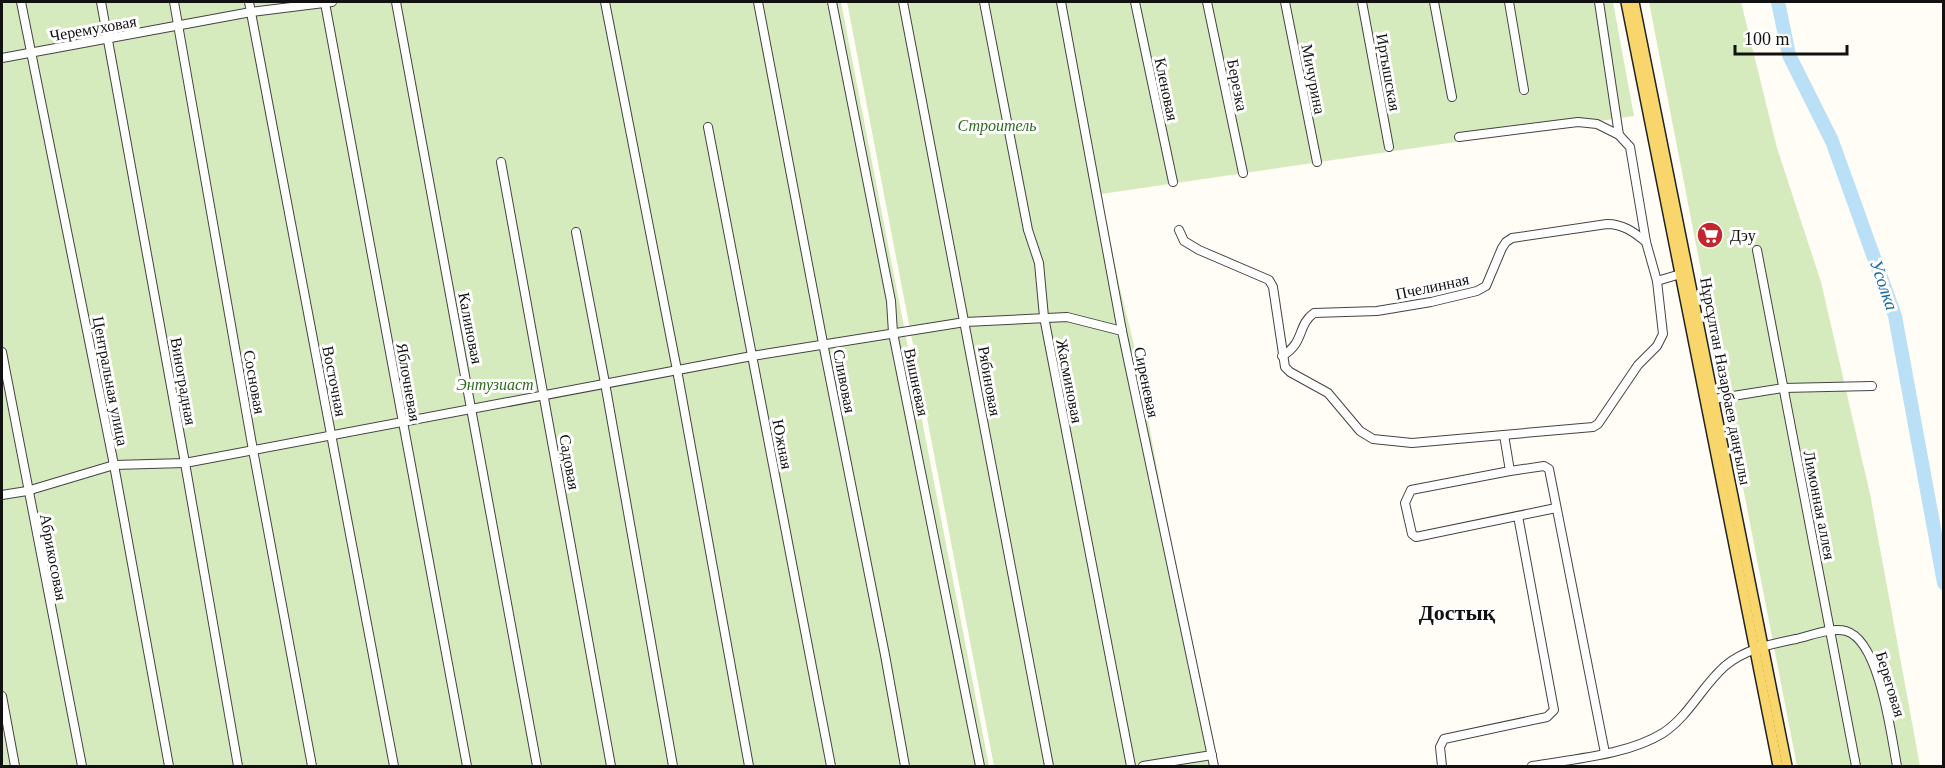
<svg xmlns="http://www.w3.org/2000/svg" width="1945" height="768" font-family="'Times New Roman',serif">
<rect width="100%" height="100%" fill="#fffdf5"/>
<g fill="#d5ebbd">
<path d="M 2,2 L 841,2 L 989,766 L 2,766 Z"/>
<path d="M 847,2 L 1613,2 L 1634,116 L 1101,194 L 1119,284 L 1134,345 L 1213,766 L 994,766 Z"/>
<path d="M 1649,2 L 1741,2 L 1777,148 L 1821,282 L 1870,494 L 1920,766 L 1797,766 Z"/>
</g>
<g fill="none" stroke-linecap="round" stroke-linejoin="round">
<path stroke="#b9e0f7" stroke-width="14" d="M 1778,2 L 1789,55 L 1832,141 L 1895,316 L 1944,583"/>
<defs>
<g id="minor">
<path d="M 21,2 L 114,465 L 169,766"/>
<path d="M 101,2 L 185,463 L 238,766"/>
<path d="M 174,2 L 253,450 L 312,766"/>
<path d="M 249,2 L 394,766"/>
<path d="M 396,2 L 537,766"/>
<path d="M 605,2 L 677,370 L 749,766"/>
<path d="M 758,2 L 823,343 L 885,655 L 905,766"/>
<path d="M 832,2 L 891,301 L 893,333 L 980,766"/>
<path d="M 903,2 L 1049,766"/>
<path d="M 984,2 L 1028,230 L 1039,263 L 1044,317 L 1131,766"/>
<path d="M 1061,2 L 1122,331 L 1214,766"/>
<path d="M 1135,2 L 1173,182"/>
<path d="M 1207,2 L 1243,173"/>
<path d="M 1285,2 L 1317,162"/>
<path d="M 1362,2 L 1389,147"/>
<path d="M 1434,2 L 1452,97"/>
<path d="M 1509,2 L 1524,90"/>
<path d="M 325,3 L 467,766"/>
<path d="M 2,58 L 251,12 L 332,2"/>
<path d="M 708,127 L 831,766"/>
<path d="M 1459,137 L 1578,122 L 1597,124 L 1619,135"/>
<path d="M 501,162 L 611,766"/>
<path d="M 1179,230 L 1184,241 L 1199,250 L 1269,280 L 1273,287 L 1285,367 L 1290,372 L 1328,393 L 1360,431 L 1373,439 L 1412,443 L 1593,427 L 1598,424 L 1638,365 L 1657,346 L 1663,334 L 1657,281 L 1646,242 L 1630,147 L 1619,135 L 1599,2"/>
<path d="M 576,232 L 605,383 L 673,766"/>
<path d="M 1757,250 L 1856,766"/>
<path d="M 1657,281 L 1684,273"/>
<path d="M 2,352 L 82,766"/>
<path d="M 1282,356 C 1305,343 1297,325 1314,313 L 1377,311 L 1431,302 L 1477,291 L 1486,286 L 1502,248 L 1506,242 L 1512,238 L 1607,224 C 1623,224 1634,232 1646,242"/>
<path d="M 1714,399 L 1783,388 L 1872,386"/>
<path d="M 1504,435 L 1510,471"/>
<path d="M 2,495 L 27,491 L 114,465 L 185,463 L 752,356 L 965,322 L 1067,317 L 1122,331"/>
<path d="M 1556,508 L 1416,537 L 1412,534 L 1405,503 L 1411,490 L 1510,471 L 1544,466 L 1549,469 L 1605,753"/>
<path d="M 2,696 L 15,766"/>
<path d="M 1143,766 L 1212,755"/>
<path d="M 1442,766 L 1440,747 L 1444,739 L 1547,717 L 1554,710 L 1518,516"/>
<path d="M 1532,766 C 1573,759 1628,755 1663,733 C 1689,716 1702,686 1725,666 C 1745,649 1772,644 1796,639 C 1810,636 1831,627 1846,631 C 1880,641 1891,735 1897,766"/>
</g>
<g id="major">
<path d="M 1626,2 L 1778,766"/>
<path d="M 1634,2 L 1787,766"/>
</g>
</defs>
<use href="#minor" stroke="#444" stroke-width="10"/>
<use href="#major" stroke="#222" stroke-width="12"/>
<use href="#minor" stroke="#fff" stroke-width="8"/>
<use href="#major" stroke="#f9d66b" stroke-width="9"/>
</g>
<defs>
<symbol id="supermarket-disc" viewBox="-11 -11 22 22"><circle r="9.5" fill="#c4262e" stroke="#fff"/><path d="M-6-5.5h2.5l.6 2H6L4.5 2H-2.5L-4.4-4H-6ZM-1.5 3.2a1.3 1.3 0 1 0 .1 0ZM3 3.2a1.3 1.3 0 1 0 .1 0Z" fill="#fff"/></symbol>
</defs>
<g fill-rule="evenodd">
<use href="#supermarket-disc" x="1695" y="220" width="30" height="30"/>
</g>
<g text-anchor="middle" stroke-width="6" stroke-linejoin="round" paint-order="stroke">
<g font-size="16" fill="#111" stroke="#fff">
<text transform="translate(93 28) rotate(-10)" y="6">Черемуховая</text>
<text transform="translate(1389 72) rotate(80)" y="6">Иртышская</text>
<text transform="translate(1314 79) rotate(79)" y="6">Мичурина</text>
<text transform="translate(1238 85) rotate(79)" y="6">Березка</text>
<text transform="translate(1167 89) rotate(78)" y="6">Кленовая</text>
<text transform="translate(1432 286) rotate(-12)" y="6">Пчелинная</text>
<text transform="translate(471 328) rotate(79)" y="6">Калиновая</text>
<text transform="translate(111 381) rotate(79)" y="6">Центральная улица</text>
<text transform="translate(184 381) rotate(80)" y="6">Виноградная</text>
<text transform="translate(335 381) rotate(79)" y="6">Восточная</text>
<text transform="translate(845 381) rotate(79)" y="6">Сливовая</text>
<text transform="translate(990 381) rotate(80)" y="6">Рябиновая</text>
<text transform="translate(1070 381) rotate(79)" y="6">Жасминовая</text>
<text transform="translate(1726 381) rotate(79)" y="6">Нұрсұлтан Назарбаев даңғылы</text>
<text transform="translate(255 382) rotate(80)" y="6">Сосновая</text>
<text transform="translate(409 382) rotate(80)" y="6">Яблочневая</text>
<text transform="translate(917 382) rotate(78)" y="6">Вишневая</text>
<text transform="translate(1147 382) rotate(78)" y="6">Сиреневая</text>
<text transform="translate(783 444) rotate(79)" y="6">Южная</text>
<text transform="translate(570 462) rotate(80)" y="6">Садовая</text>
<text transform="translate(1820 505) rotate(79)" y="6">Лимонная аллея</text>
<text transform="translate(54 557) rotate(79)" y="6">Абрикосовая</text>
<text transform="translate(1891 684) rotate(73)" y="6">Береговая</text>
</g>
<g font-size="16" font-style="italic" fill="#2f6b1f" stroke="#fff">
<text x="997" y="131">Строитель</text>
<text x="495" y="390">Энтузиаст</text>
</g>
<g font-size="16" fill="#111" stroke="#fff" text-anchor="start">
<text x="1730" y="241">Дэу</text>
</g>
<g font-size="18" font-style="italic" fill="#1768a6" stroke="#fff">
<text transform="translate(1884 285) rotate(71)" y="6">Усолка</text>
</g>
<g font-size="22" font-weight="bold" fill="#111" stroke="#fff">
<text x="1457" y="620">Достық</text>
</g>
</g>
<rect width="1945" height="768" fill="none" stroke="#111111" stroke-width="6"/>
<path d="M1735 45v9h112v-9" fill="none" stroke="#111111" stroke-width="3"/>
<text x="1744" y="45" font-size="18" fill="#111111" stroke="#ffffff" stroke-width="4.5" paint-order="stroke">100 m</text>
</svg>
